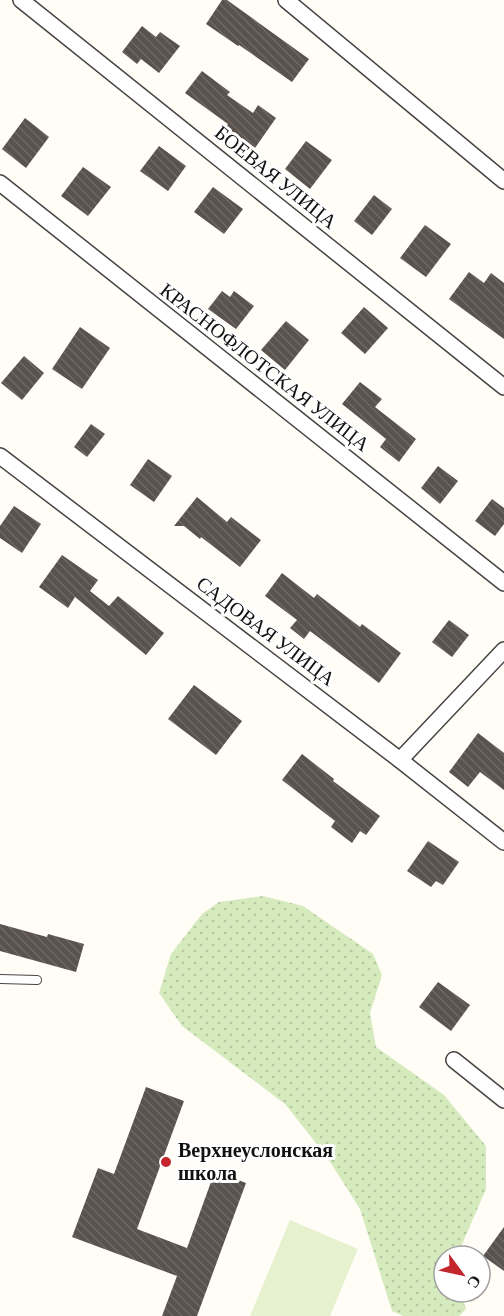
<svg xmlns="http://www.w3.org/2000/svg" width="504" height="1316" font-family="'Crimson Pro',serif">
<defs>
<pattern id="grass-dots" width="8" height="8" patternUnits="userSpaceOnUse" patternTransform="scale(1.5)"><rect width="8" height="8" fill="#d5ebbd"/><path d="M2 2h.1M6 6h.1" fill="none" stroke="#b6c8a1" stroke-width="1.8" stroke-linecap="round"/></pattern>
<pattern id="building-back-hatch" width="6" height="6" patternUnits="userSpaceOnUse" patternTransform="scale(1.5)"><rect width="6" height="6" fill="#5a524d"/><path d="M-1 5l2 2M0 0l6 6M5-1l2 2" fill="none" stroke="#6d6662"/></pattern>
</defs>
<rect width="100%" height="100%" fill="#fffdf5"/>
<path fill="url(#grass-dots)" d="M 263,896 L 303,906 L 373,954 L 382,975 L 370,1013 L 376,1047 L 444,1095 L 486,1146 L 486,1189 L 457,1256 L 444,1256 L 444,1292 L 460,1292 L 466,1309 L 459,1316 L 403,1316 L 392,1311 L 360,1209 L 327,1157 L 285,1104 L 182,1026 L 159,993 L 171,954 L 202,914 L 219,902 Z"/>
<path fill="#e6f2cf" d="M 290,1220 L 358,1249 L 330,1316 L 250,1316 Z"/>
<g fill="url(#building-back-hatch)">
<path d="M 222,0 L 227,0 L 309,59 L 292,82 L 239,45 L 238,46 L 206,24 Z"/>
<path d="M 142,26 L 156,37 L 160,32 L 180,46 L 159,73 L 141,59 L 137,64 L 122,52 Z"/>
<path d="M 202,71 L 230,92 L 227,95 L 253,113 L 258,105 L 276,118 L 255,148 L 226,127 L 228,124 L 185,93 Z"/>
<path d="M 25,118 L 49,137 L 26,168 L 2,149 Z"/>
<path d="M 306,141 L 332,160 L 310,189 L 285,169 Z"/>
<path d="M 159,146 L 186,166 L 168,191 L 140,171 Z"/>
<path d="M 83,167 L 111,187 L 88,216 L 61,196 Z"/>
<path d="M 213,187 L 243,209 L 224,234 L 194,212 Z"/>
<path d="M 374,195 L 392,209 L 372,235 L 354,221 Z"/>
<path d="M 425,225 L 451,244 L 426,277 L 400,258 Z"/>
<path d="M 469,272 L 484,283 L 491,273 L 504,283 L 504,339 L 449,299 Z"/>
<path d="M 222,291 L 230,297 L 234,291 L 254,306 L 236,329 L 208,309 Z"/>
<path d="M 364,307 L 388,328 L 365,354 L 341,333 Z"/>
<path d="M 286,321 L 309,340 L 285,370 L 261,350 Z"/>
<path d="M 80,327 L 110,348 L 82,389 L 52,369 Z"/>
<path d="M 24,356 L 44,373 L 22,400 L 1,383 Z"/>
<path d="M 360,382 L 382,399 L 375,407 L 416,439 L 399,462 L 380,447 L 386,439 L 342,404 Z"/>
<path d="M 91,424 L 105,434 L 87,457 L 74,447 Z"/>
<path d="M 148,459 L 172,476 L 154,502 L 130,485 Z"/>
<path d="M 438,466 L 458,481 L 440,504 L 421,488 Z"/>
<path d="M 197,497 L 227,522 L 231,517 L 261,540 L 240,567 L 201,537 L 200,539 L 184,526 L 174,526 Z"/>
<path d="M 492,499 L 504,508 L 504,524 L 495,536 L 475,521 Z"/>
<path d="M 14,506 L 41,524 L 22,553 L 0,538 L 0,526 Z"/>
<path d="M 62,555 L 98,580 L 90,591 L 109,606 L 118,596 L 164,633 L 146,655 L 75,597 L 68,608 L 39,587 Z"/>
<path d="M 282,573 L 314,598 L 317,594 L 360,627 L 362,624 L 401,653 L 379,683 L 310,631 L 304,639 L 290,628 L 297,620 L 265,596 Z"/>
<path d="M 449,620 L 469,635 L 452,657 L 432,642 Z"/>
<path d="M 194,685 L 242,721 L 216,755 L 168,719 Z"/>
<path d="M 478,733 L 504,753 L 504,790 L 480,772 L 468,787 L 449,772 Z"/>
<path d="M 302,754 L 334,779 L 333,781 L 380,816 L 366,835 L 360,831 L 352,843 L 331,827 L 335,821 L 282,780 Z"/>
<path d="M 428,841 L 459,862 L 443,885 L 436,881 L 431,887 L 407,871 Z"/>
<path d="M 0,924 L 47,937 L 48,934 L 84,944 L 76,972 L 0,951 Z"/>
<path d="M 438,982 L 470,1005 L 451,1031 L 419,1007 Z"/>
<path d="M 146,1087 L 184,1101 L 137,1229 L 187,1248 L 215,1171 L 246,1183 L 197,1316 L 162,1316 L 177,1276 L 72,1237 L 98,1168 L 114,1174 Z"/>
<path d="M 504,1227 L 504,1271 L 483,1256 Z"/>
</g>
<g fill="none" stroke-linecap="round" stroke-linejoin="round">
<defs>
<path id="service" d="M 0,979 L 37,980"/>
<g id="minor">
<path d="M 21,0 L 504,387"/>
<path d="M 286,0 L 504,181"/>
<path d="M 0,183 L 504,583"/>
<path d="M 0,456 L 400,760 L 504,842"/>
<path d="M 400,760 L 504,650"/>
<path d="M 454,1060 L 504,1100"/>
</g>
</defs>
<use href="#service" stroke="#444" stroke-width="10"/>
<use href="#minor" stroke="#444" stroke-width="18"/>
<use href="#service" stroke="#fff" stroke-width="8"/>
<use href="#minor" stroke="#fff" stroke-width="15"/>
</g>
<circle fill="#c4262e" stroke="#fff" stroke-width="2" cx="166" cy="1162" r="6"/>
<g text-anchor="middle" stroke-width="6" stroke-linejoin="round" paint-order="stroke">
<g font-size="20" fill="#111" stroke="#fff">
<text transform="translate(276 177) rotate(39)" y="7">БОЕВАЯ УЛИЦА</text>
<text transform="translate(265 367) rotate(38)" y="7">КРАСНОФЛОТСКАЯ УЛИЦА</text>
<text transform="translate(266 631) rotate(37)" y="7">САДОВАЯ УЛИЦА</text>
</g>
<g font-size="20" font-weight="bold" fill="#111" stroke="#fff" text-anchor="start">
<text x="178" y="1157">Верхнеуслонская<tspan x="178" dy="23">школа</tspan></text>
</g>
</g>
<g transform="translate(462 1274) rotate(123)"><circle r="28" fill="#ffffff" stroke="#a0a0a0" stroke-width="1.5"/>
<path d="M0-4.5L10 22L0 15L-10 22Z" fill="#c4262e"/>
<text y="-9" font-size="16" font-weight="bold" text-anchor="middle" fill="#111111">С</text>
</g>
</svg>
